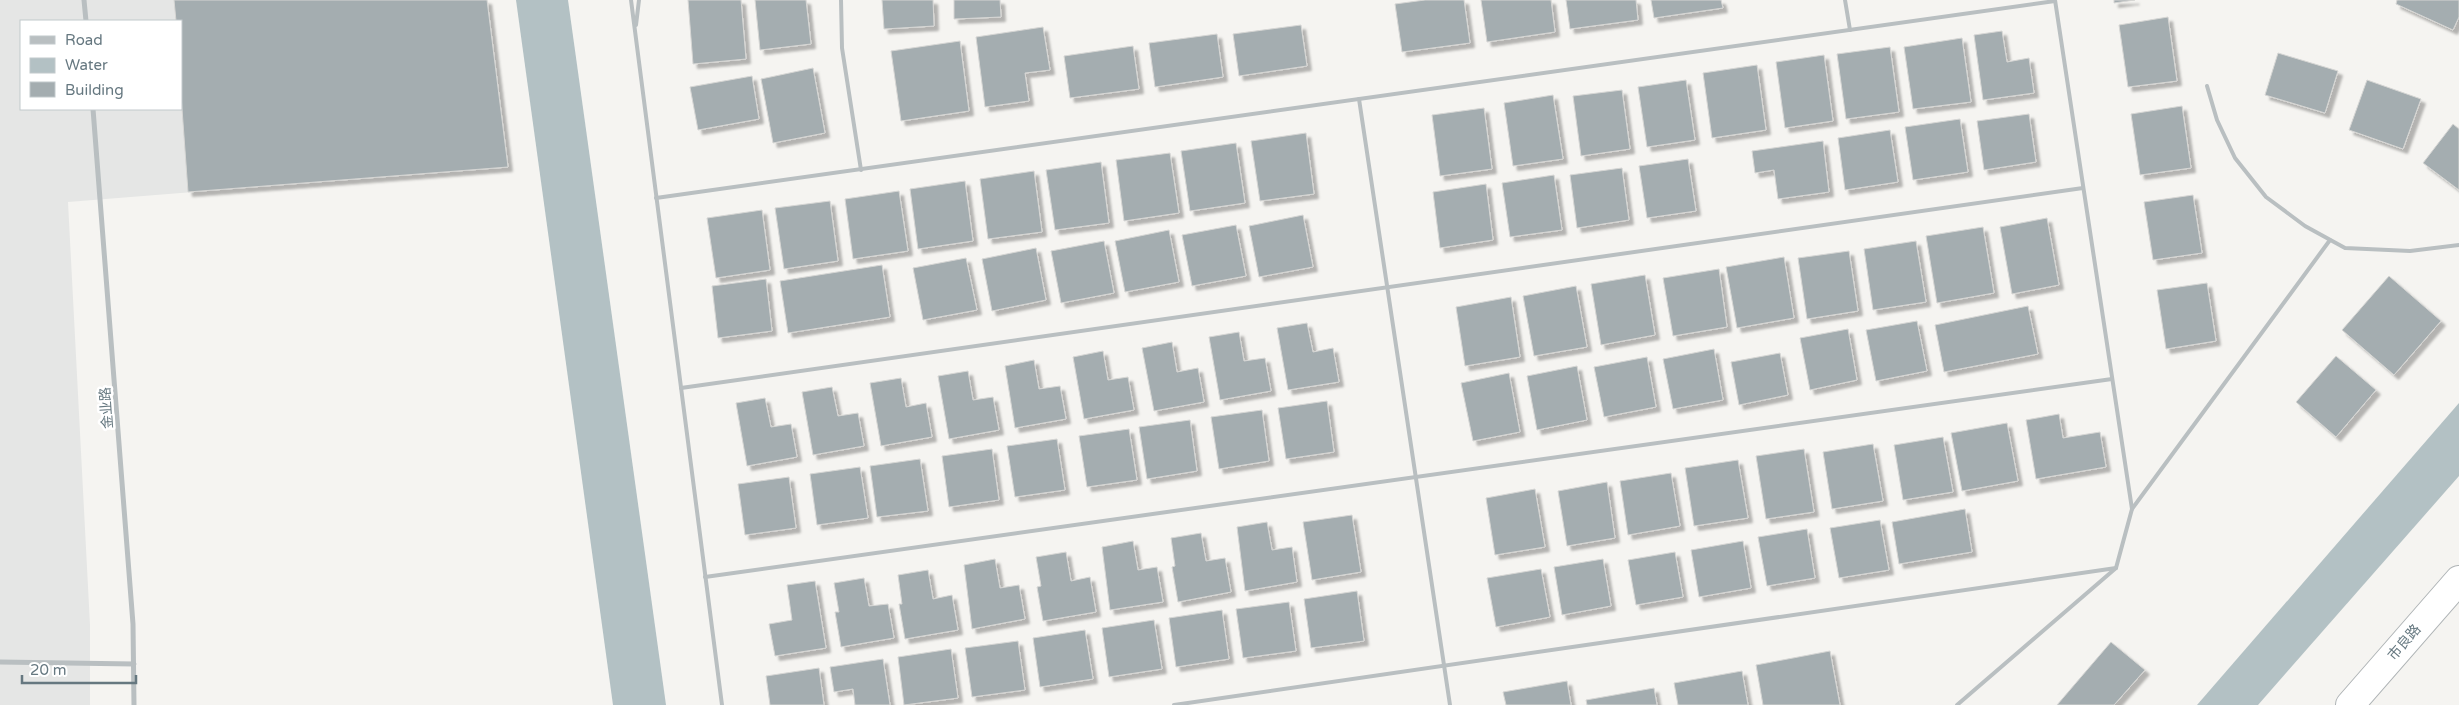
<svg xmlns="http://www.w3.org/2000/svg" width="2459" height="705" font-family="'Varela Round','Noto Sans SC',sans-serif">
<defs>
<filter id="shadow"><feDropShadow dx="4.5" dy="4.5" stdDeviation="1" flood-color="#0004"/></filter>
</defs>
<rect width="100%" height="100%" fill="#f5f4f1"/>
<path fill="#e5e6e5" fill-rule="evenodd" d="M 0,0 L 487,0 L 508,167 L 68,202 L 90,625 L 90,705 L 0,705 ZM 21,21 L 181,21 L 181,109 L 21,109 Z"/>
<g fill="#b3c1c4">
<path d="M 516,0 L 568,0 L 666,705 L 613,705 Z"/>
<path d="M 2459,403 L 2459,476 L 2258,705 L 2197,705 Z"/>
</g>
<g fill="#a4adb0" stroke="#d6d6d4" filter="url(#shadow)">
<path d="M 174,0 L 487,0 L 508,167 L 188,192 L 181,95 L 181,21 L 176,21 Z"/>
<path d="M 688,0 L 741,0 L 746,59 L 693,64 Z"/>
<path d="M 755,0 L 806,0 L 811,44 L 760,50 Z"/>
<path d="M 882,0 L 933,0 L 934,26 L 884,29 Z"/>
<path d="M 954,0 L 1000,0 L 1001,17 L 954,19 Z"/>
<path d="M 1425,0 L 1464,0 L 1470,43 L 1402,52 L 1395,4 Z"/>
<path d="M 1481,0 L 1551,0 L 1555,32 L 1487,42 Z"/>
<path d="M 1566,0 L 1636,0 L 1638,20 L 1570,29 Z"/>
<path d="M 1651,0 L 1721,0 L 1723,8 L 1654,18 Z"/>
<path d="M 2114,0 L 2135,0 L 2114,3 Z"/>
<path d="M 2397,0 L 2459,0 L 2459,17 L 2453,30 L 2396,4 Z"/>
<path d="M 2168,17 L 2177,81 L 2128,87 L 2119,25 Z"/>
<path d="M 1301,25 L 1307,66 L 1239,76 L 1233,34 Z"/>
<path d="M 1043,27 L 1050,70 L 1025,73 L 1029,101 L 985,107 L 976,37 Z"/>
<path d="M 2002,31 L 2007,62 L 2029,58 L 2034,93 L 1983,100 L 1974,35 Z"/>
<path d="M 1217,34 L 1223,77 L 1155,87 L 1149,43 Z"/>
<path d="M 1962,38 L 1971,102 L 1913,109 L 1904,47 Z"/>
<path d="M 960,41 L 969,111 L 901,121 L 891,51 Z"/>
<path d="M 1133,46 L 1139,89 L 1070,98 L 1064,56 Z"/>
<path d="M 1890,47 L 1899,112 L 1846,119 L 1837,54 Z"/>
<path d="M 2278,53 L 2338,71 L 2325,113 L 2265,95 Z"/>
<path d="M 1824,55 L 1833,121 L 1785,128 L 1776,62 Z"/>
<path d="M 1757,65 L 1766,130 L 1712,138 L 1703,73 Z"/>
<path d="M 813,68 L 825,133 L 773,143 L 761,79 Z"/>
<path d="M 752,76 L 759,119 L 698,130 L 690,87 Z"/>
<path d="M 1686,80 L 1695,140 L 1647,147 L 1638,87 Z"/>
<path d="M 2367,80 L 2421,99 L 2403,149 L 2349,130 Z"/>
<path d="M 1622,90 L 1630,149 L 1581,156 L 1573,96 Z"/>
<path d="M 1553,95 L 1563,159 L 1513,166 L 1504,103 Z"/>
<path d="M 2182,106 L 2191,168 L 2140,175 L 2131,114 Z"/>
<path d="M 1484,108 L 1492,169 L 1440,176 L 1432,115 Z"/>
<path d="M 2029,114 L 2036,162 L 1984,170 L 1977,121 Z"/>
<path d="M 1960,119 L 1968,172 L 1913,180 L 1905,127 Z"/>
<path d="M 2453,124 L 2459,129 L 2459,190 L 2423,163 Z"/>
<path d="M 1890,130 L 1898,182 L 1845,190 L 1838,138 Z"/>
<path d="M 1306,133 L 1314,194 L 1260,201 L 1251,141 Z"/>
<path d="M 1823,141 L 1829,192 L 1778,199 L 1774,170 L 1755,173 L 1752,151 Z"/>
<path d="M 1236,143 L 1245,203 L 1190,211 L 1181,151 Z"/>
<path d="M 1170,153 L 1179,213 L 1124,221 L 1116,160 Z"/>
<path d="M 1688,159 L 1696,211 L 1647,218 L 1639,166 Z"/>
<path d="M 1101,162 L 1109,223 L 1055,230 L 1046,170 Z"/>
<path d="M 1622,168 L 1629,220 L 1577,228 L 1570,175 Z"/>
<path d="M 1034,171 L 1042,232 L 988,239 L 980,179 Z"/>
<path d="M 1554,175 L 1562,230 L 1510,237 L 1502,183 Z"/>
<path d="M 965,181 L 973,241 L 918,249 L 910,189 Z"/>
<path d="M 1486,184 L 1493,240 L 1440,248 L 1433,192 Z"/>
<path d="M 899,191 L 908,251 L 853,259 L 845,199 Z"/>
<path d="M 2193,195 L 2202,253 L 2153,260 L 2144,202 Z"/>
<path d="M 830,201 L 838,261 L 784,269 L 775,208 Z"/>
<path d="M 762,210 L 770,270 L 716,278 L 707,218 Z"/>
<path d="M 1303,215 L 1313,267 L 1259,277 L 1249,226 Z"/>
<path d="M 2047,218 L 2059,285 L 2012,294 L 2000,227 Z"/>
<path d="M 1236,225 L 1246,276 L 1192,286 L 1182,235 Z"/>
<path d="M 1983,227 L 1994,293 L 1937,303 L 1926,236 Z"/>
<path d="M 1169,230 L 1179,282 L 1125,292 L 1115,241 Z"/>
<path d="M 1104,241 L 1114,293 L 1061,303 L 1051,251 Z"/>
<path d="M 1916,241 L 1926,302 L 1873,310 L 1864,249 Z"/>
<path d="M 1036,248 L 1046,300 L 992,311 L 982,259 Z"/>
<path d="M 1849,251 L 1858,311 L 1807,319 L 1798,258 Z"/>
<path d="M 1784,257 L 1794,318 L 1737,328 L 1726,267 Z"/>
<path d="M 966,258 L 977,310 L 923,320 L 913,268 Z"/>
<path d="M 882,265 L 890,317 L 788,333 L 780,281 Z"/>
<path d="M 1719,269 L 1727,327 L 1673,336 L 1663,278 Z"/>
<path d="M 1645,275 L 1655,335 L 1601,345 L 1591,284 Z"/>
<path d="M 2389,276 L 2441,321 L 2394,375 L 2342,330 Z"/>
<path d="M 766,279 L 772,331 L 718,338 L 712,286 Z"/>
<path d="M 2207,283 L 2216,341 L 2166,349 L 2157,290 Z"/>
<path d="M 1576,286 L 1587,347 L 1534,356 L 1523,296 Z"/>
<path d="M 1511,297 L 1520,357 L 1465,366 L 1456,307 Z"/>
<path d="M 2028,306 L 2038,354 L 1944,372 L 1935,325 Z"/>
<path d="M 1917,321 L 1927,371 L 1876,381 L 1866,330 Z"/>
<path d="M 1307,323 L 1313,352 L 1333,348 L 1339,382 L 1288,390 L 1277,328 Z"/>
<path d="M 1848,329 L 1857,380 L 1810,390 L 1800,338 Z"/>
<path d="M 1239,332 L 1244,361 L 1265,358 L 1271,391 L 1220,400 L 1209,337 Z"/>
<path d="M 1172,342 L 1177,372 L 1198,368 L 1204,402 L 1154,411 L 1142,348 Z"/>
<path d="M 1714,349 L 1723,400 L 1673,409 L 1663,359 Z"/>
<path d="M 1103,351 L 1108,380 L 1128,377 L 1134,410 L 1084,419 L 1073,357 Z"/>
<path d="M 1780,353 L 1788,395 L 1739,405 L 1731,362 Z"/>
<path d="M 2336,356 L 2376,390 L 2336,437 L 2296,402 Z"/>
<path d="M 1647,357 L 1656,407 L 1604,417 L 1594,367 Z"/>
<path d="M 1034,360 L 1039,389 L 1060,386 L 1066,419 L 1015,428 L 1005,366 Z"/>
<path d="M 1577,366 L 1587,420 L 1537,430 L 1527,376 Z"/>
<path d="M 968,371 L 973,400 L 993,397 L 999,430 L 949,439 L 938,376 Z"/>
<path d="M 1509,373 L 1520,432 L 1473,441 L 1461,383 Z"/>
<path d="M 901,378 L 906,407 L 926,403 L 932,437 L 881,446 L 870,383 Z"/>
<path d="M 832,387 L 838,416 L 858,413 L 864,446 L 813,455 L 802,392 Z"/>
<path d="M 765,398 L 771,427 L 791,424 L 797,457 L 747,466 L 736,403 Z"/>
<path d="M 1327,401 L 1334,452 L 1286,459 L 1278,408 Z"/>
<path d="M 1262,410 L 1269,461 L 1219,469 L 1211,417 Z"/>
<path d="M 2059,414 L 2063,438 L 2100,432 L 2106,467 L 2036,479 L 2026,420 Z"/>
<path d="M 1190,420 L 1197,471 L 1147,479 L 1139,427 Z"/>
<path d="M 2007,423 L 2018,481 L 1962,491 L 1951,433 Z"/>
<path d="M 1129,429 L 1137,480 L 1087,487 L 1079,436 Z"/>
<path d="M 1943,437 L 1953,492 L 1903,500 L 1894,445 Z"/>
<path d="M 1057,439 L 1065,490 L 1015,497 L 1007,446 Z"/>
<path d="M 1873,444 L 1883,501 L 1832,509 L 1823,452 Z"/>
<path d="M 992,449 L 999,500 L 949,507 L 942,456 Z"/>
<path d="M 1804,449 L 1814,512 L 1766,519 L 1756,456 Z"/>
<path d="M 920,459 L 928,511 L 877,517 L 870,466 Z"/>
<path d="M 1738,460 L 1748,518 L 1694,526 L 1685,468 Z"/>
<path d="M 860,467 L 868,518 L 817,525 L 810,474 Z"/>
<path d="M 1671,473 L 1680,526 L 1628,535 L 1620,481 Z"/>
<path d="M 789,477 L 796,528 L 745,535 L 738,484 Z"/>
<path d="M 1607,482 L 1615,538 L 1567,546 L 1558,491 Z"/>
<path d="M 1535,489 L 1545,547 L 1495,555 L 1486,498 Z"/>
<path d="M 1965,509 L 1972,552 L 1899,564 L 1892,522 Z"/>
<path d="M 1352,515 L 1361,572 L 1312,580 L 1303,522 Z"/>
<path d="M 1880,520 L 1889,570 L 1839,578 L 1830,528 Z"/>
<path d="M 1267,522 L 1272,550 L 1292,547 L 1297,582 L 1245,591 L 1237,527 Z"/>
<path d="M 1807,529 L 1815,578 L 1767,586 L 1758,537 Z"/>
<path d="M 1201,533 L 1206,561 L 1225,558 L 1231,592 L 1178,602 L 1172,567 L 1175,566 L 1171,538 Z"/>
<path d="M 1133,541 L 1138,570 L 1157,567 L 1163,602 L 1110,610 L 1102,547 Z"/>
<path d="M 1743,541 L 1751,588 L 1699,597 L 1691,550 Z"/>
<path d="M 1066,552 L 1071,581 L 1090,577 L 1096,612 L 1043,621 L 1037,587 L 1041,586 L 1036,557 Z"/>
<path d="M 1675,552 L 1683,597 L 1636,605 L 1628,560 Z"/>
<path d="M 995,559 L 1000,588 L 1019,585 L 1025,619 L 972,629 L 964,565 Z"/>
<path d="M 1603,559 L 1611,606 L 1562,615 L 1554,567 Z"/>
<path d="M 1541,569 L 1550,617 L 1496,627 L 1487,578 Z"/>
<path d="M 928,570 L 933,599 L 952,595 L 958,630 L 905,639 L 899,604 L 902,604 L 898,575 Z"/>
<path d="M 864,578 L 869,606 L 888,604 L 894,638 L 841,647 L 835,612 L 839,612 L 834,583 Z"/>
<path d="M 815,581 L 826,648 L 775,656 L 769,624 L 792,620 L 787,585 Z"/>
<path d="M 1357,591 L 1364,641 L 1311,648 L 1304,599 Z"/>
<path d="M 1289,602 L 1296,651 L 1243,658 L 1236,609 Z"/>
<path d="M 1222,610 L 1229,659 L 1176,667 L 1169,618 Z"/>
<path d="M 1154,620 L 1162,669 L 1109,677 L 1102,628 Z"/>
<path d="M 1085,630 L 1093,679 L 1040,687 L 1033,638 Z"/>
<path d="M 1018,641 L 1025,690 L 972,697 L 965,648 Z"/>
<path d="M 2111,642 L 2145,670 L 2114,705 L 2057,705 Z"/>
<path d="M 951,649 L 958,698 L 904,705 L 898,657 Z"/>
<path d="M 1830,651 L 1840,705 L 1763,705 L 1756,665 Z"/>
<path d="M 883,659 L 890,705 L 855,705 L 853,689 L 834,692 L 830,667 Z"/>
<path d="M 819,668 L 824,705 L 770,705 L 766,676 Z"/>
<path d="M 1742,671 L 1748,705 L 1678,705 L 1674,683 Z"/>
<path d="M 1567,681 L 1571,705 L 1506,705 L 1503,692 Z"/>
<path d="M 1654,688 L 1657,705 L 1587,705 L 1586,700 Z"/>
</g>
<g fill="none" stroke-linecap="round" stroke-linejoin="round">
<defs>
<path id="trunk" d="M 2350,705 L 2459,580"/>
</defs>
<use href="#trunk" stroke="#afb4b6" stroke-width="30"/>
<g stroke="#b9bfc1" stroke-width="4">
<path d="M 631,0 L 722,705"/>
<path d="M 841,0 L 842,48 L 861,170"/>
<path d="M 1845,0 L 1850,30"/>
<path d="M 636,25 L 639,0"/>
<path d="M 2207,86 L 2217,120 L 2235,158 L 2266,197 L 2305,226 L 2345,248 L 2410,251 L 2459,245"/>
<path d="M 1359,99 L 1450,705"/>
<path d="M 656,198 L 2055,1"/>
<path d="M 681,388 L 2083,188"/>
<path d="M 2132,509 L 2330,240"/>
<path d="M 705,577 L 2112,379"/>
<path d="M 1174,705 L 2116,568"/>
<path d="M 1957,705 L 2116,568 L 2132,509 L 2055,0"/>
</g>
<g stroke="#b9bfc1" stroke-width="5">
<path d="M 84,0 L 86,21"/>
<path d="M 93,109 L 133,624 L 134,705"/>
<path d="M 0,662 L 134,664"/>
</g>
<use href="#trunk" stroke="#fff" stroke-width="28"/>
</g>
<g text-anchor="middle" stroke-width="5" stroke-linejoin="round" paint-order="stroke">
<g font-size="14" fill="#667880" stroke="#fff">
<text transform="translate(106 408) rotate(-94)" y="5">金业路</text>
<text transform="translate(2404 642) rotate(-49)" y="5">市良路</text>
</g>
</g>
<rect x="20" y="20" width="162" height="90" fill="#ffffff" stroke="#c2c9cc"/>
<rect x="30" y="36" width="25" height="8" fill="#b9bfc1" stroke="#c2c9cc"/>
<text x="65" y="45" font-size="15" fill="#667880">Road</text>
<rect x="30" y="58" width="25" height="15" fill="#b3c1c4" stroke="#c2c9cc"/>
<text x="65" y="70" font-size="15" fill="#667880">Water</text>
<rect x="30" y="82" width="25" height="15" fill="#a4adb0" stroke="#c2c9cc"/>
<text x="65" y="95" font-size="15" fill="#667880">Building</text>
<path d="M22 675v8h114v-8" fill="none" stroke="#667880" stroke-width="2.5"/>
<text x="30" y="675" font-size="15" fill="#667880" stroke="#ffffff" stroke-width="4" paint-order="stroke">20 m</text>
</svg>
